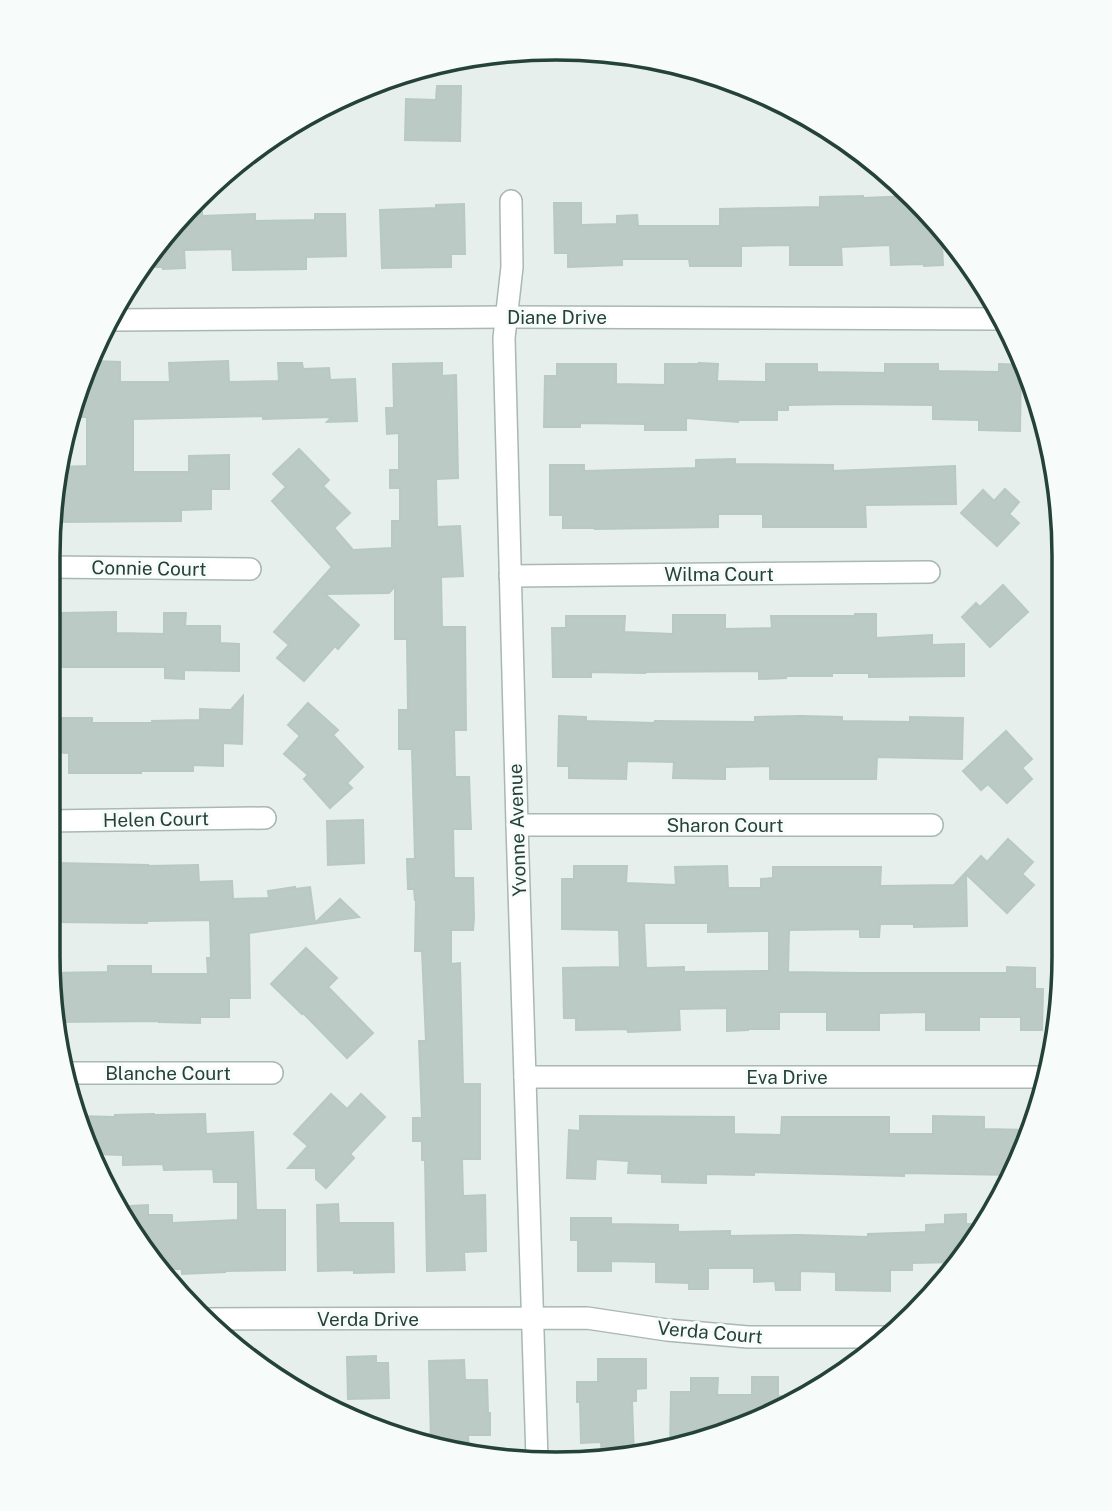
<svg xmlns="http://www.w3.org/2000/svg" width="1112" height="1511" font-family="'Public Sans',sans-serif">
<rect width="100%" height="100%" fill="#e6efeb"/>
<g fill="#bbcac4" stroke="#b8c9c2" stroke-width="2" fill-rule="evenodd">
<path d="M 437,86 L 461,86 L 460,141 L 405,140 L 406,99 L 436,100 Z"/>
<path d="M 863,196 L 863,198 L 912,196 L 959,245 L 942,245 L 943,265 L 924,266 L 924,264 L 891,265 L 890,245 L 841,247 L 842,265 L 790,265 L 790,245 L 741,246 L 741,266 L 690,266 L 689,259 L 622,259 L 622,265 L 568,267 L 568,253 L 555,253 L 554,203 L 581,203 L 581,225 L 617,224 L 617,216 L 637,215 L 638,226 L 720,226 L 720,209 L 820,207 L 820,197 Z"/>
<path d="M 464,204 L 465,254 L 451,254 L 451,267 L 382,268 L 380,210 L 436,208 L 436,205 Z"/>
<path d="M 190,212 L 202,212 L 202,216 L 255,214 L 255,221 L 315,220 L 315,214 L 345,214 L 346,256 L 306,257 L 306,269 L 233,270 L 232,249 L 184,250 L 185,268 L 163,269 L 163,267 L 139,267 Z"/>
<path d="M 93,361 L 120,362 L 120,382 L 170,382 L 169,363 L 228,361 L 229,382 L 279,381 L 278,363 L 302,363 L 303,369 L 329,368 L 330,380 L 355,379 L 357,421 L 327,422 L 332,417 L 263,419 L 263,416 L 133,419 L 133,472 L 189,472 L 189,456 L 229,455 L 229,489 L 211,489 L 211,509 L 181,510 L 181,521 L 59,522 L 58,500 L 55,500 L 59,467 L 87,466 L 87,417 L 68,417 Z"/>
<path d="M 442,363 L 442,376 L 456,375 L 458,478 L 436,479 L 437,527 L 460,526 L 463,576 L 441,577 L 442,627 L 465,627 L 466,730 L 454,730 L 455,777 L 469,777 L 471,829 L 453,829 L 454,878 L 473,878 L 474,918 L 473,930 L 451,930 L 451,964 L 460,963 L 463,1084 L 480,1084 L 480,1159 L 462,1159 L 463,1196 L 485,1195 L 486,1251 L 464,1252 L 465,1270 L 427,1271 L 425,1160 L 422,1160 L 422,1141 L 413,1141 L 413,1118 L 422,1118 L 419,1041 L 426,1041 L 422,951 L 415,951 L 416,900 L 415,900 L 414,889 L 408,889 L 407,859 L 415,859 L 412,749 L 399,749 L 399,710 L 408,710 L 407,639 L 395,639 L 395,586 L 389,593 L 325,594 L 359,625 L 338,649 L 335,646 L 304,681 L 277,658 L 289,645 L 274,632 L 332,567 L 272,501 L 286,487 L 273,474 L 299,449 L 329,480 L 323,486 L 350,513 L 334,528 L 353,550 L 392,548 L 392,521 L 400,521 L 400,488 L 390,488 L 390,470 L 399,470 L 399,433 L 387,434 L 386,408 L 394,408 L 393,364 Z"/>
<path d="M 699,363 L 718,364 L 717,381 L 766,382 L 766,364 L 817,364 L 817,372 L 885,373 L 885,364 L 938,364 L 938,371 L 999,372 L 999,364 L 1021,365 L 1020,431 L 979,430 L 979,420 L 933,419 L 933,405 L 845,404 L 788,405 L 788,410 L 777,410 L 777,420 L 738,420 L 738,422 L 686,418 L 686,430 L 645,430 L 645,424 L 580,423 L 580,427 L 544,427 L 545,376 L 557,376 L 557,364 L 616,364 L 616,384 L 665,385 L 665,364 L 699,364 Z"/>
<path d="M 735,459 L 735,464 L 833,465 L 833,471 L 955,466 L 956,504 L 865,505 L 866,527 L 763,527 L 763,514 L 718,514 L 718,527 L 595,529 L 595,528 L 563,528 L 563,515 L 550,515 L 550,465 L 584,465 L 584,471 L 696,468 L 696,460 Z"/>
<path d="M 1005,489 L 1019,502 L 1009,514 L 1019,523 L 997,546 L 961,513 L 983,490 L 994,501 Z"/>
<path d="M 1003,585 L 1028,612 L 990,647 L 962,617 L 976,603 L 980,607 Z"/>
<path d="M 116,612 L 116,633 L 164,634 L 164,613 L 186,613 L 185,626 L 220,626 L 220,643 L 239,644 L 239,671 L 184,670 L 184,679 L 165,678 L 165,667 L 47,667 L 47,634 L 62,634 L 62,613 Z"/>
<path d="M 855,614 L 876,614 L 876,638 L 932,635 L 932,645 L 964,644 L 964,676 L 869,677 L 869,673 L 832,673 L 832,676 L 786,676 L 786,678 L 759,679 L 759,671 L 645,672 L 645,673 L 591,672 L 591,677 L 553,677 L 552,628 L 566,628 L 566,616 L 625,616 L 624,632 L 673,634 L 673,615 L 725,615 L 725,629 L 772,628 L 771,616 L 855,616 Z"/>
<path d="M 243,696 L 242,744 L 223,743 L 223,766 L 193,765 L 193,771 L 141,771 L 141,773 L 69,773 L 69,753 L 51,752 L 52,718 L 92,718 L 92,723 L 152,723 L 152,721 L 200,720 L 200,709 L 231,710 Z"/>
<path d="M 308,703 L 338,730 L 333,735 L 363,767 L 347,783 L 352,788 L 330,808 L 304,779 L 308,775 L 284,754 L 300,736 L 288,725 Z"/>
<path d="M 559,716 L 586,717 L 586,721 L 654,723 L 655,721 L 755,722 L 755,717 L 801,716 L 842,717 L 842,721 L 910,722 L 910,717 L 963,718 L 962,759 L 877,757 L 876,779 L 770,779 L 770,766 L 725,767 L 725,779 L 673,778 L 674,762 L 627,761 L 626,779 L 569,778 L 569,766 L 558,766 Z"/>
<path d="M 1006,731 L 1032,759 L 1022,768 L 1032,779 L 1007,803 L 988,784 L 981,790 L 963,771 Z"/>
<path d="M 363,820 L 364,863 L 328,865 L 327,821 Z"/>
<path d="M 1008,839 L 1033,862 L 1022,874 L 1034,885 L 1007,913 L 966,874 L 967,926 L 914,927 L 914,924 L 880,924 L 879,937 L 860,937 L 860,929 L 789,930 L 788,972 L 858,973 L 1007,973 L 1007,967 L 1035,968 L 1035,989 L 1043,989 L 1042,1030 L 1021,1030 L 1021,1017 L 979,1017 L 979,1030 L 926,1030 L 926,1012 L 879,1013 L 879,1030 L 827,1030 L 827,1012 L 779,1012 L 779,1029 L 748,1029 L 748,1030 L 727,1031 L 727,1008 L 679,1009 L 680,1030 L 628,1032 L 627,1029 L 576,1030 L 576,1018 L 564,1018 L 563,968 L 620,967 L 619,930 L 562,929 L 562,879 L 574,879 L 574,866 L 627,866 L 626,883 L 676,885 L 675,867 L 727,866 L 728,888 L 761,888 L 761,879 L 773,878 L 773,867 L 881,867 L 880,886 L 954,885 L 981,856 L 987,862 ZM 644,923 L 708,923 L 708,932 L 769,931 L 769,971 L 684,972 L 684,967 L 646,968 Z"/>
<path d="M 55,863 L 148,865 L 148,866 L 198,865 L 199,882 L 232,881 L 233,899 L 269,898 L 268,891 L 295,887 L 295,889 L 310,887 L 315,923 L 340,899 L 359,917 L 249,933 L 250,998 L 229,998 L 229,1017 L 200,1017 L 200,1023 L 159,1022 L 159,1021 L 56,1022 L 50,973 L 108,972 L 108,966 L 151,966 L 151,974 L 208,974 L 207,958 L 211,958 L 210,920 L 147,921 L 147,923 L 54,922 Z"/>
<path d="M 306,948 L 337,978 L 328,987 L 373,1033 L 347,1058 L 303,1013 L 302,1014 L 271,984 Z"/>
<path d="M 331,1094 L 347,1109 L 361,1094 L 385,1117 L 350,1154 L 354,1158 L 326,1188 L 316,1179 L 316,1168 L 288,1168 L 308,1146 L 294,1134 Z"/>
<path d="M 154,1114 L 154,1115 L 205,1114 L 206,1134 L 253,1132 L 256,1210 L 285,1210 L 285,1270 L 225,1271 L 225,1272 L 182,1274 L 182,1269 L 161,1269 L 133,1237 L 131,1233 L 130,1206 L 148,1205 L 148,1215 L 172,1215 L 172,1223 L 238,1220 L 238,1182 L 214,1182 L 213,1169 L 164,1170 L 163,1164 L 123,1165 L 123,1155 L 95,1154 L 78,1116 L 115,1117 L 115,1115 Z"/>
<path d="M 580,1116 L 734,1117 L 734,1134 L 781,1135 L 782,1117 L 889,1117 L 889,1134 L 933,1134 L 933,1116 L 984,1117 L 984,1129 L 1031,1130 L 1014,1175 L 904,1173 L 904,1176 L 754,1172 L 754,1175 L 706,1174 L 706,1183 L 662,1182 L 662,1174 L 628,1173 L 629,1161 L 596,1159 L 595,1179 L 567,1178 L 569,1130 L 580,1131 Z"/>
<path d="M 338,1204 L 339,1223 L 393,1223 L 394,1272 L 354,1273 L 354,1270 L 318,1271 L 317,1205 Z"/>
<path d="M 966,1214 L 966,1224 L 983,1224 L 958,1262 L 912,1263 L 912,1270 L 890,1270 L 890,1291 L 836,1290 L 836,1272 L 800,1271 L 800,1290 L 776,1290 L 775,1281 L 754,1282 L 754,1268 L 708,1268 L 708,1289 L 689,1289 L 689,1283 L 656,1282 L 656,1262 L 611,1261 L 611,1271 L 578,1271 L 578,1240 L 571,1240 L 571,1218 L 611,1218 L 611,1224 L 678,1225 L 678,1232 L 730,1231 L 730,1236 L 799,1235 L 868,1237 L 868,1234 L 926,1232 L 926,1225 L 945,1224 L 945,1215 Z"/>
<path d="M 376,1356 L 376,1363 L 388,1363 L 389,1398 L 348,1399 L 347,1357 Z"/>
<path d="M 598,1359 L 646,1359 L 646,1388 L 636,1389 L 636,1401 L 632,1401 L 634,1456 L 602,1458 L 601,1442 L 581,1443 L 580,1402 L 577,1402 L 577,1382 L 598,1382 Z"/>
<path d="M 464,1360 L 465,1380 L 487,1380 L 488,1413 L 490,1413 L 490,1435 L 468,1435 L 469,1453 L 431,1442 L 429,1361 Z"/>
<path d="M 752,1377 L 778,1377 L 778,1396 L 800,1397 L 751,1425 L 670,1447 L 671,1392 L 691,1392 L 691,1378 L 718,1378 L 717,1395 L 752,1395 Z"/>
</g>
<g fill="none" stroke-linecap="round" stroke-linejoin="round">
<defs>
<g id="minor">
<path d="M 511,201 L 512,267 L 504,338 L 517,825 L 537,1459"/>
<path d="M 112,320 L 506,317 L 1001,319"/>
<path d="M 47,567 L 250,569"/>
<path d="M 510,576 L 929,572"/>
<path d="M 47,821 L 265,818"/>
<path d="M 517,825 L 932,825"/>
<path d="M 63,1073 L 272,1073"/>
<path d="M 525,1077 L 1049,1077"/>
<path d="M 204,1319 L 587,1318 L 667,1330 L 748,1337 L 889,1337"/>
</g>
</defs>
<use href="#minor" stroke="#a8b8b2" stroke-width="24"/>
<use href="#minor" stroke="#fff" stroke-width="21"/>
</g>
<g text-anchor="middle" stroke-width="6" stroke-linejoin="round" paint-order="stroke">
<g font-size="19" fill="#24423a" stroke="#f7fbf9">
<text x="557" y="324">Diane Drive</text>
<text transform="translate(149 568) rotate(1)" y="7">Connie Court</text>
<text x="719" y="581">Wilma Court</text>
<text transform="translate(156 819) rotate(-1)" y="7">Helen Court</text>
<text x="725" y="832">Sharon Court</text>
<text transform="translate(517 830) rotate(-92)" y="7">Yvonne Avenue</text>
<text x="168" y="1080">Blanche Court</text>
<text x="787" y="1084">Eva Drive</text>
<text x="368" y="1326">Verda Drive</text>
<text transform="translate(710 1332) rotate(5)" y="7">Verda Court</text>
</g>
</g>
<path d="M0 0H1112V1511H0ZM556 60H556A496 496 0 0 1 1052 556V956A496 496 0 0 1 556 1452H556A496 496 0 0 1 60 956V556A496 496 0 0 1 556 60Z" fill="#f7fbf9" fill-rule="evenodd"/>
<path fill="none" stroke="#24423a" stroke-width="3.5" d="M556 60H556A496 496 0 0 1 1052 556V956A496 496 0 0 1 556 1452H556A496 496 0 0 1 60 956V556A496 496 0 0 1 556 60Z"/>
</svg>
